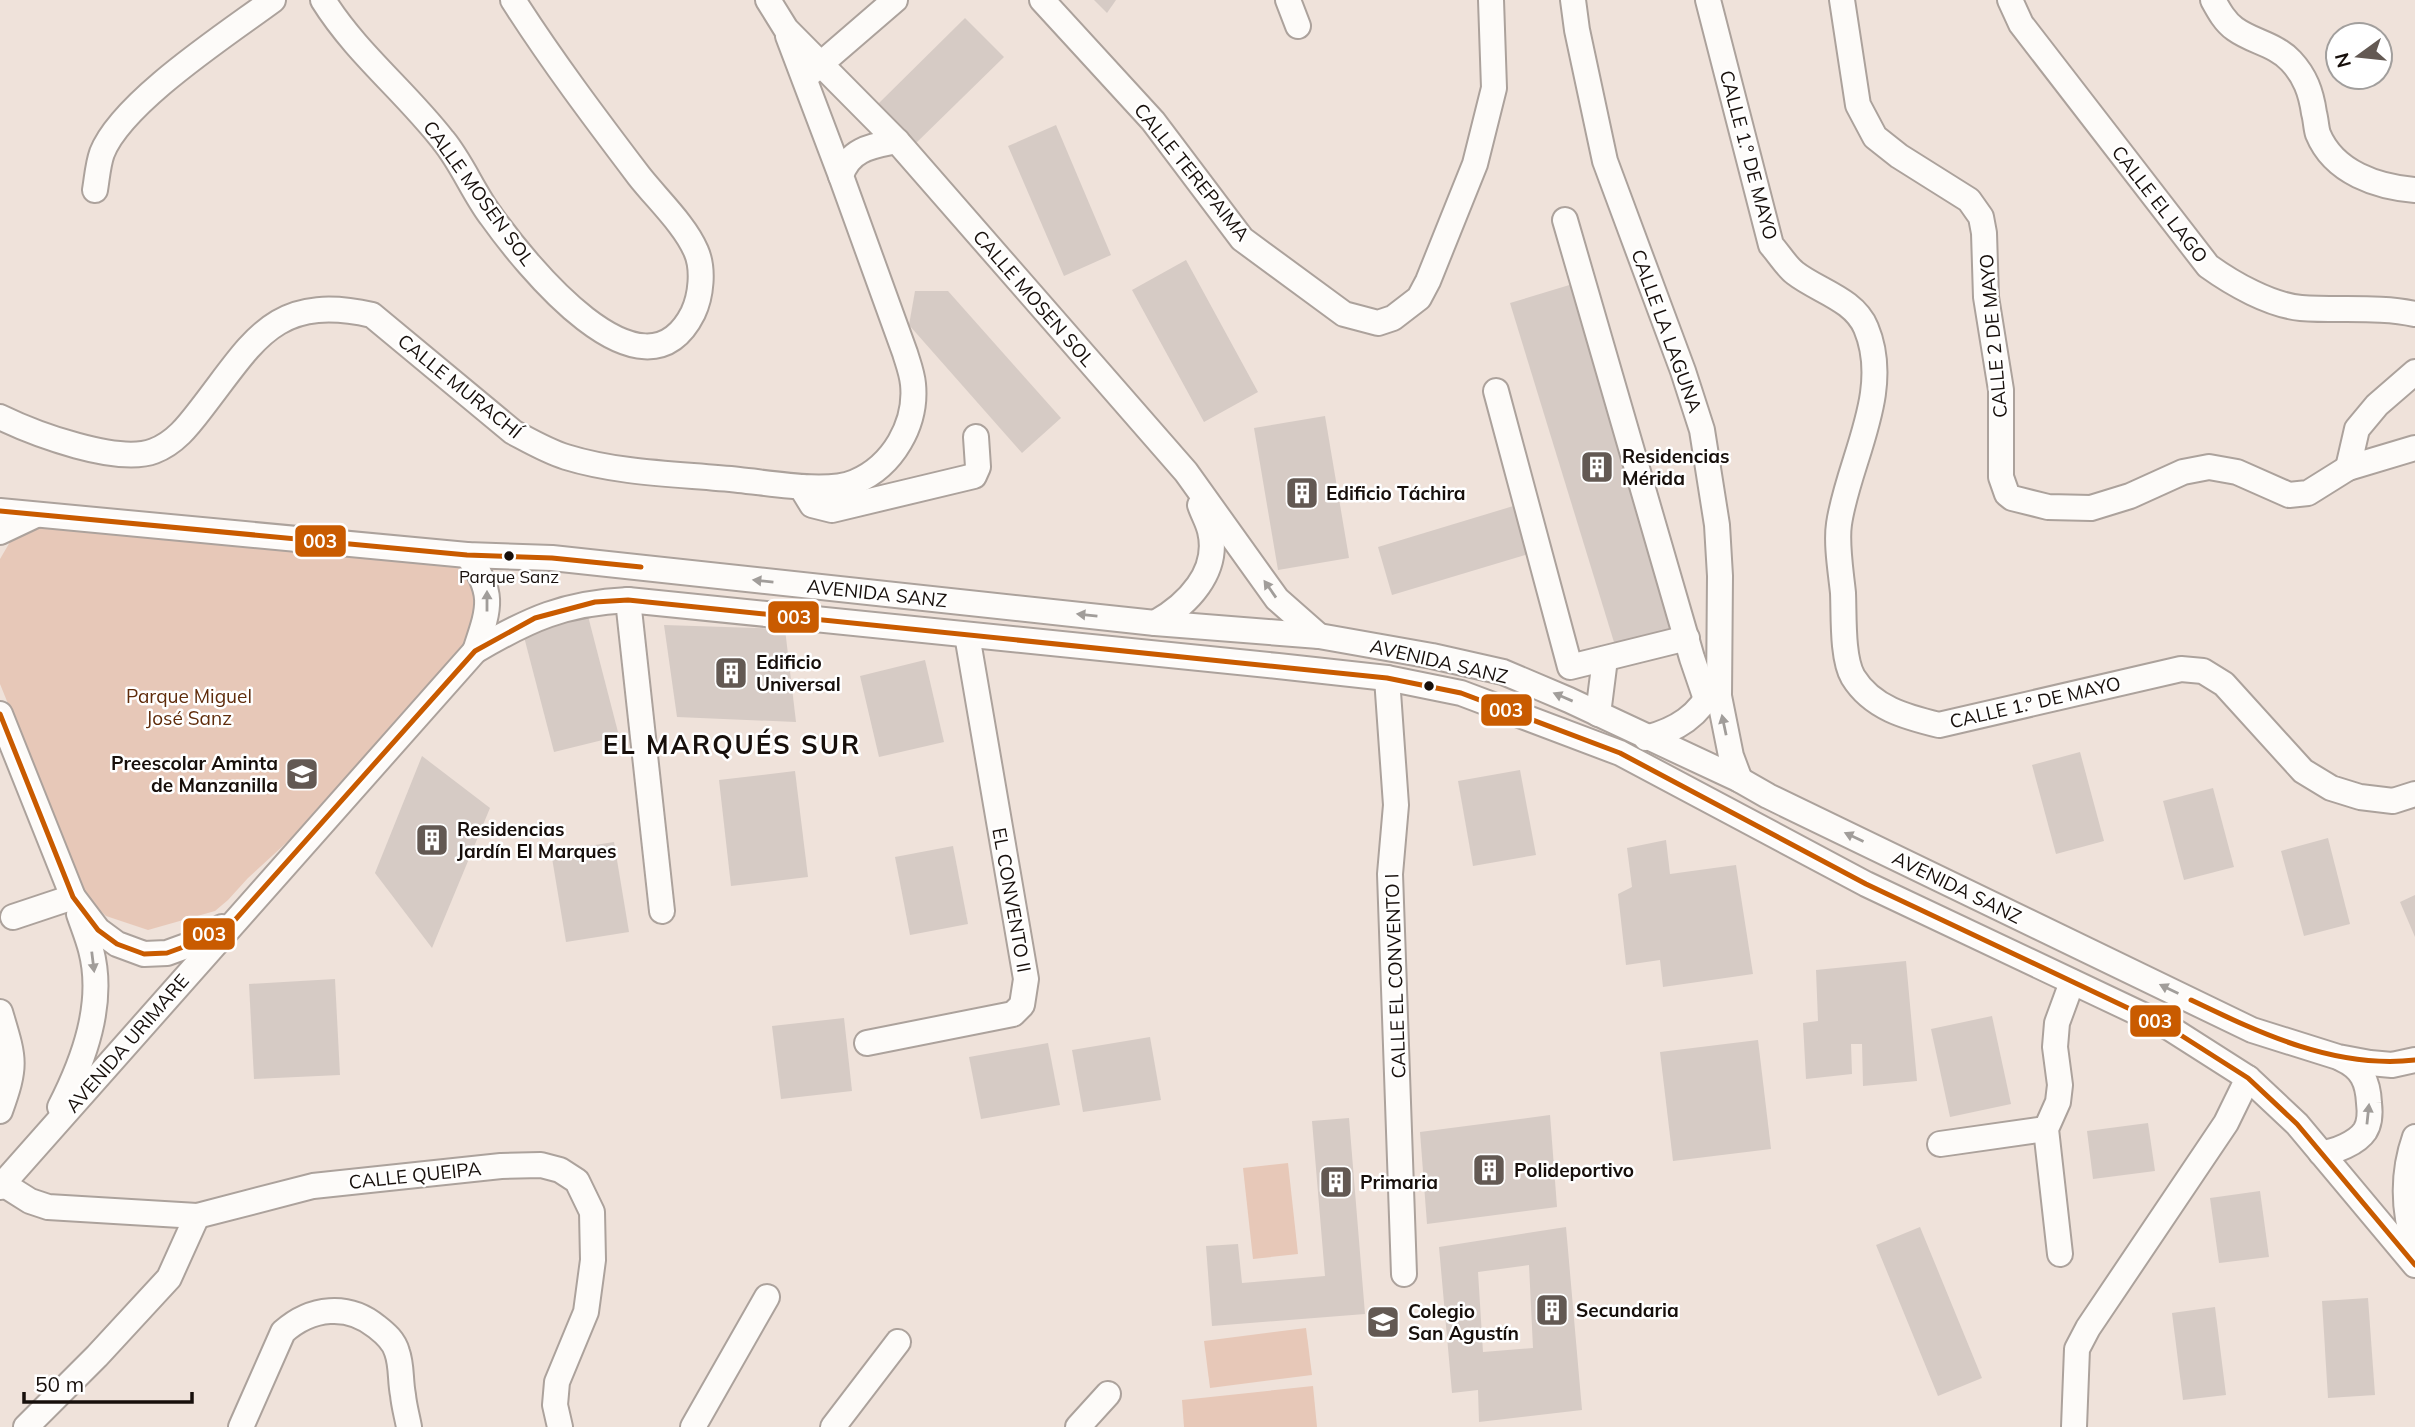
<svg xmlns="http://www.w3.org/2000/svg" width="2415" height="1427" font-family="Mulish,sans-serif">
<rect width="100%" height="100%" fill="#efe2da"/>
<g fill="#e7c8b8">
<path d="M 34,525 L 204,543 L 426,562 L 462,562 L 478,573 L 475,635 L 334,799 L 248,878 L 228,900 L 215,911 L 148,930 L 106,916 L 87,898 L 0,684 L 0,559 L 10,542 Z"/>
<path d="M 1288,1163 L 1298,1254 L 1253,1259 L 1243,1168 Z"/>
<path d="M 1306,1328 L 1312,1375 L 1210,1388 L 1204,1341 Z"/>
<path d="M 1313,1386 L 1317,1427 L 1184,1427 L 1182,1400 Z"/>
</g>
<g fill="#d6cbc5" fill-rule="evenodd">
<path d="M 1094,0 L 1116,0 L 1107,13 Z"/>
<path d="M 965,18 L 1004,57 L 914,145 L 876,106 Z"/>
<path d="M 1056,125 L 1111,255 L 1064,276 L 1008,146 Z"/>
<path d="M 1186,260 L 1258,392 L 1204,422 L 1132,290 Z"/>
<path d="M 1576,283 L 1683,632 L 1617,652 L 1510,303 Z"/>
<path d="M 915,291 L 948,291 L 1061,418 L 1022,453 L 909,325 Z"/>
<path d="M 1325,416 L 1349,558 L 1278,570 L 1254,428 Z"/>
<path d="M 1520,504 L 1535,552 L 1392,595 L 1378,547 Z"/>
<path d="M 588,616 L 619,736 L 554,752 L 523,633 Z"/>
<path d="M 664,625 L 785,629 L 796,722 L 677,717 Z"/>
<path d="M 925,660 L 944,742 L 879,757 L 860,676 Z"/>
<path d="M 2080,752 L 2104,841 L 2056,854 L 2032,765 Z"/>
<path d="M 422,756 L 490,808 L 432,948 L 375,873 Z"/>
<path d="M 1520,770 L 1536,855 L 1473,866 L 1458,781 Z"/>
<path d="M 795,771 L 808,877 L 731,886 L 719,780 Z"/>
<path d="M 2213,788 L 2234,867 L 2184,880 L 2163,801 Z"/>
<path d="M 2328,838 L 2350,924 L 2304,936 L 2281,851 Z"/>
<path d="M 1666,840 L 1670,874 L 1736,865 L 1753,974 L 1663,987 L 1660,960 L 1626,965 L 1618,894 L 1632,887 L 1627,848 Z"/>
<path d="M 614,842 L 629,932 L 566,942 L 551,852 Z"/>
<path d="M 953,846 L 968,924 L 910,935 L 895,857 Z"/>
<path d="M 2415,895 L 2415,937 L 2400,902 Z"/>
<path d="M 1906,961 L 1917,1081 L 1863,1086 L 1862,1044 L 1851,1044 L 1852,1074 L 1806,1079 L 1803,1023 L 1818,1021 L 1816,970 Z"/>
<path d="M 335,979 L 340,1075 L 254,1079 L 249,984 Z"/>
<path d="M 1992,1016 L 2011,1104 L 1950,1117 L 1931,1029 Z"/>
<path d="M 844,1018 L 852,1091 L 781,1099 L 772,1026 Z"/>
<path d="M 1150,1037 L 1161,1100 L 1083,1112 L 1072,1050 Z"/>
<path d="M 1758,1040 L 1771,1149 L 1673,1161 L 1660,1052 Z"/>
<path d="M 1048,1043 L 1060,1105 L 981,1119 L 969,1057 Z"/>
<path d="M 1550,1115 L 1557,1207 L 1427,1224 L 1420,1132 Z"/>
<path d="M 1349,1118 L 1365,1314 L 1212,1326 L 1206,1246 L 1238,1244 L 1242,1283 L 1325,1276 L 1312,1121 Z"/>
<path d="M 2148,1123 L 2155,1171 L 2093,1179 L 2087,1131 Z"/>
<path d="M 2260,1191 L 2269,1257 L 2219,1263 L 2210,1198 Z"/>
<path d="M 1566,1227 L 1582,1410 L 1479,1422 L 1478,1390 L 1452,1393 L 1439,1247 ZM 1529,1265 L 1533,1348 L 1483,1352 L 1478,1272 Z"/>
<path d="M 1920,1227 L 1982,1378 L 1938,1396 L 1876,1245 Z"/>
<path d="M 2368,1298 L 2375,1395 L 2328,1398 L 2322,1301 Z"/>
<path d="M 2215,1307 L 2226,1395 L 2183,1400 L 2172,1313 Z"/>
</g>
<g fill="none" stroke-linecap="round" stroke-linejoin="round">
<defs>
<g id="minor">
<path d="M 323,0 C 356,53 405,91 443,140 C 462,163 473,192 491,216 C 523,261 643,413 693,313 C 701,296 704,269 696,251 C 685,225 657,199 639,176 C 595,118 552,61 513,0"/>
<path d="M 768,0 L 786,29 L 897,141 L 1186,472 L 1277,599 L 1319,636"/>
<path d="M 1042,0 L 1153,121 L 1242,239 L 1344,314 L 1378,323 L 1393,318 L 1419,298 L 1428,281 L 1475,164 L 1494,88 L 1491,0"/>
<path d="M 1288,0 L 1298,26"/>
<path d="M 1573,0 L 1577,30 L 1605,161 L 1683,371 L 1702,430 L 1717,525 L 1720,576 L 1719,696 L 1731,756 L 1740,780"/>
<path d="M 1708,0 L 1771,245 C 1779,254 1786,266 1795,273 C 1818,291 1854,299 1866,328 C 1893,392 1848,461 1839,524 C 1836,544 1841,573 1843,593 C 1844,616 1842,658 1853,677 C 1872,708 1906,717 1939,725 L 2181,669 L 2203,671 L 2224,684 L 2303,771 L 2331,788 L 2360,797 L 2393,801 L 2415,794"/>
<path d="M 1842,0 L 1858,105 L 1875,137 L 1899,156 L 1969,200 L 1981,217 L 1984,233 L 1986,297 L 2001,390 L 2001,477 L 2007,494 L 2012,498 L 2048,507 L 2091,508 L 2130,496 L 2183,472 L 2209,467 L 2237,472 L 2289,495 L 2308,493 L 2348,468"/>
<path d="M 2010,0 L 2021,24 L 2208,266 C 2233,284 2270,305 2301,308 C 2337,311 2380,306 2415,314"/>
<path d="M 2213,0 C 2219,11 2225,22 2235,29 C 2253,42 2275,44 2291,61 C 2305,76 2311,92 2314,113 C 2316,120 2316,128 2318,134 C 2334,173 2378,187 2415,190"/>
<path d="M 788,36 L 841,176"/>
<path d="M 808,75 L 895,0"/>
<path d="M 95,190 C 97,178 98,164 102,153 C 122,102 227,34 273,0"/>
<path d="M 1565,220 L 1692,658 L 1706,699"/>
<path d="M 2415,372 L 2377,405 L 2357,429 L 2348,468 L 2415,448"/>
<path d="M 1496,391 L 1570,667 L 1687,638"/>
<path d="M 0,417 C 35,434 118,465 154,451 C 175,443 188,426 201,409 C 254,341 274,293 372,315 L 513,432 C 530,441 547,451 566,457 C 621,474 682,474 739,480 C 770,483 827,494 855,482 C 893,466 917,424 913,384 C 912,373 908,363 905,353 L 841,176 C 849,149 872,146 897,141"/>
<path d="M 801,487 L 812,505 L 832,510 L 974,476 L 978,467 L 976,437"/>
<path d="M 0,511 L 467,555 L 552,558 L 1155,623 L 1319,636 L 1432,656 L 1503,672 L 1569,700 L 1740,780 L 1768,796 L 2252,1030 L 2338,1057 L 2370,1063 L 2392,1065 L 2415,1060"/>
<path d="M 0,532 L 36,515"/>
<path d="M 467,555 C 496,593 489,609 475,651"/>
<path d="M 628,600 L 662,911"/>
<path d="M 1155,623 C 1187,605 1220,572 1210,531 C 1208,522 1203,514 1200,505"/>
<path d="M 1387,678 L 1396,805 L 1390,874 L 1404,1274"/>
<path d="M 0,714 L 73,897 L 98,930 L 117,944 L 144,954 L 167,953 L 189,945 L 222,927"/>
<path d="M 1598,714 L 1605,659"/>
<path d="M 1646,738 C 1676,730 1700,716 1713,686"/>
<path d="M 13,917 L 73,897"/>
<path d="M 0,1012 C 14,1059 17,1064 0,1111"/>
<path d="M 867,1043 L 1013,1014 L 1022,1005 L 1026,979 L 967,635"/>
<path d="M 60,1107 C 84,1060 105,1003 91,950 C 88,938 83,926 79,914"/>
<path d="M 2415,1137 C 2402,1174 2403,1210 2415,1247"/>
<path d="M 1940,1144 L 2046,1129"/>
<path d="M 2321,1153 C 2335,1152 2357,1143 2365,1131 C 2370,1123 2370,1111 2369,1103 C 2368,1082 2362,1068 2342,1059"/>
<path d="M 3,1184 L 30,1201 L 48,1207 L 197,1216 L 313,1186 L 501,1166 L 541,1165 L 560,1170 L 577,1181 L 592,1212 L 593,1260 L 586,1312 L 557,1382 L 555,1405 L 560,1427"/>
<path d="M 0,1187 L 475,651 C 529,619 565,603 628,600 L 1278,666 L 1387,678 L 1461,693 L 1620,753 L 1866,884 L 2168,1027 L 2248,1078 L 2297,1124 L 2415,1265"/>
<path d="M 2060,1254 L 2046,1129 L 2058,1102 L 2060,1085 L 2055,1047 L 2057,1023 L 2072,982"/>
<path d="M 26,1427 L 97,1356 L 169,1278 L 197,1216"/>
<path d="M 241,1427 L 283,1332 C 311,1307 348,1303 377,1327 C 386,1334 394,1341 397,1352 C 402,1366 400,1380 403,1395 C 404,1406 407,1416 409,1427"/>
<path d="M 693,1427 L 767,1297"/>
<path d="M 833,1427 L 898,1342"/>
<path d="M 1078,1427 L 1108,1394"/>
<path d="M 2074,1427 L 2077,1349 L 2088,1328 L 2226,1123 L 2248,1078"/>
</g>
</defs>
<use href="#minor" stroke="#aca29c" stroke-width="28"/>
<use href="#minor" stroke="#fdfbf9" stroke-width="24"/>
<defs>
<g id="bus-1">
<path d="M 0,511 L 467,555 L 552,558 L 641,567"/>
<path d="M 0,714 L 73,897 L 98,930 L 117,944 L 144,954 L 167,953 L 189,945 L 235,920 L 475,651 L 535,618 L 595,602 L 628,600 L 1387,678 L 1461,693 L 1620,753 L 1866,884 L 2168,1027 L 2248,1078 L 2297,1124 L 2415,1265"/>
<path d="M 2191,1000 C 2262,1034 2335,1069 2415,1060"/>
</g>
</defs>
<use href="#bus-1" stroke="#fff" stroke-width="10"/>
<use href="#bus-1" stroke="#c95b00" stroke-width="5"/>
</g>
<defs><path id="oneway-solid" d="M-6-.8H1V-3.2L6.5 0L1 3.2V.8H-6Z" transform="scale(1.75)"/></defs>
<g fill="#a19d9a">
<use href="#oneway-solid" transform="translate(763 581) rotate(-174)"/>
<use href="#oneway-solid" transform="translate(1270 589) rotate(-125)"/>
<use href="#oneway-solid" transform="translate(487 601) rotate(-90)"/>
<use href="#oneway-solid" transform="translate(1087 615) rotate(-174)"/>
<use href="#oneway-solid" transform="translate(1563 697) rotate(-157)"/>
<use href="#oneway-solid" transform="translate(1724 725) rotate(-102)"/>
<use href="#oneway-solid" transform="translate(1854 837) rotate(-155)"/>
<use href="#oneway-solid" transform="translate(93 962) rotate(83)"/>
<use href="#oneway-solid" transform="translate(2169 989) rotate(-154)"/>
<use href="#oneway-solid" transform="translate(2368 1114) rotate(-84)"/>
</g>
<defs>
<symbol id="building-square" viewBox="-11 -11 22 22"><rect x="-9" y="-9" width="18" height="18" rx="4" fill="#635953" stroke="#fff"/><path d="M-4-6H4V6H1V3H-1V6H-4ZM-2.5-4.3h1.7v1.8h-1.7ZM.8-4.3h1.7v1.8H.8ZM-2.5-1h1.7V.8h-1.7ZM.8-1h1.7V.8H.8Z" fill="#fff"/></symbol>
<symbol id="school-square" viewBox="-11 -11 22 22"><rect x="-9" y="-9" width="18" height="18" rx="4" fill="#635953" stroke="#fff"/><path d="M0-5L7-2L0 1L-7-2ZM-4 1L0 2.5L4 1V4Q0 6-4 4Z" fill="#fff"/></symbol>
</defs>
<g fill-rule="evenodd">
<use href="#building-square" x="1578" y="448" width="38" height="38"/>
<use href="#building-square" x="1283" y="474" width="38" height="38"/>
<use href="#building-square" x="712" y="654" width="38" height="38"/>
<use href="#school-square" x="283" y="755" width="38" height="38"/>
<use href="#building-square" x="413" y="821" width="38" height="38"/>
<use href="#building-square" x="1470" y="1151" width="38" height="38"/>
<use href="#building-square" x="1317" y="1163" width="38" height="38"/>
<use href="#building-square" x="1533" y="1291" width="38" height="38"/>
<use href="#school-square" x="1364" y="1303" width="38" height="38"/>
</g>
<g fill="#170f0b" stroke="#fff" stroke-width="2.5">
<circle cx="509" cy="556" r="6"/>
<circle cx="1429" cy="686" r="6"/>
</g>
<g text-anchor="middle" stroke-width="5" stroke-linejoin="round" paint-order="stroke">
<g font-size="17" fill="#170f0b" stroke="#fff">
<text x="509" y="583">Parque Sanz</text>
</g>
<g font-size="19" fill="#170f0b" stroke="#fff">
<text transform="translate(1749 155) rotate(75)" y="7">CALLE 1.° DE MAYO</text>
<text transform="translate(1192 172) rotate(51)" y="7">CALLE TEREPAIMA</text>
<text transform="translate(479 193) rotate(54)" y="7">CALLE MOSEN SOL</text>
<text transform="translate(2160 204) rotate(52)" y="7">CALLE EL LAGO</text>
<text transform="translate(1034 298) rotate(49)" y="7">CALLE MOSEN SOL</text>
<text transform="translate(1667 331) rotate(70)" y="7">CALLE LA LAGUNA</text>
<text transform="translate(1993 336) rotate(-95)" y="7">CALLE 2 DE MAYO</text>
<text transform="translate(460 386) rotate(39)" y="7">CALLE MURACHÍ</text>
<text transform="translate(877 593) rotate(6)" y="7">AVENIDA SANZ</text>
<text transform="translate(1439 661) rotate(13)" y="7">AVENIDA SANZ</text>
<text transform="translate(2035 702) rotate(-13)" y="7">CALLE 1.° DE MAYO</text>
<text transform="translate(1957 887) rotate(26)" y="7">AVENIDA SANZ</text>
<text transform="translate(1012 900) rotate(80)" y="7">EL CONVENTO II</text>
<text transform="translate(1395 976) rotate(-92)" y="7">CALLE EL CONVENTO I</text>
<text transform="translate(127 1043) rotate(-49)" y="7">AVENIDA URIMARE</text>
<text transform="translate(415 1175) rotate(-6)" y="7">CALLE QUEIPA</text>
</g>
<g font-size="19" font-weight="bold" fill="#170f0b" stroke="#fff" text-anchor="start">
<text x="1622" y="463">Residencias<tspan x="1622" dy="22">Mérida</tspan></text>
<text x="1326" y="500">Edificio Táchira</text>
<text x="756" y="669">Edificio<tspan x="756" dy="22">Universal</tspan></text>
<text x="278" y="770" text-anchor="end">Preescolar Aminta<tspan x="278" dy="22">de Manzanilla</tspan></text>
<text x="457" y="836">Residencias<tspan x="457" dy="22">Jardín El Marques</tspan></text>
<text x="1514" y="1177">Polideportivo</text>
<text x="1360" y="1189">Primaria</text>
<text x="1576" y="1317">Secundaria</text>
<text x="1408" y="1318">Colegio<tspan x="1408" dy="22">San Agustín</tspan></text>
</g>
<g font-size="19" fill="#602c0b" stroke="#fff">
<text x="189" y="703">Parque Miguel<tspan x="189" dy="22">José Sanz</tspan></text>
</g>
<g font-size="26" font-weight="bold" letter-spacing="2" fill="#170f0b" stroke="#fff">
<text x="732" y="754">EL MARQUÉS SUR</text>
</g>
</g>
<g stroke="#fff" stroke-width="2.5">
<rect x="294" y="524" width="53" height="34" rx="7" fill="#c95b00"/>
<rect x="767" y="600" width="53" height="34" rx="7" fill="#c95b00"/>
<rect x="1480" y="693" width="53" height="34" rx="7" fill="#c95b00"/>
<rect x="182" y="917" width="54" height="34" rx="7" fill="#c95b00"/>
<rect x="2129" y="1004" width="53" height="34" rx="7" fill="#c95b00"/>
</g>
<g font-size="19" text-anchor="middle" font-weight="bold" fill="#fff">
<text x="320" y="548">003</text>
<text x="794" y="624">003</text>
<text x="1506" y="717">003</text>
<text x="209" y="941">003</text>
<text x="2155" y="1028">003</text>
</g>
<g transform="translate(2359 56) rotate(255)"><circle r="33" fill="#ffffff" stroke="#a29f9d" stroke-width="2"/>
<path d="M0-5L12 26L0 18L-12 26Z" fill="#635953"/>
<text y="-10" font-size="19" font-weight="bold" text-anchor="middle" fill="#170f0b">N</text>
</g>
<path d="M24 1392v10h168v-10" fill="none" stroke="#170f0b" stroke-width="3.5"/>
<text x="35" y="1392" font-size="21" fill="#170f0b" stroke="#ffffff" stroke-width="5" paint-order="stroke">50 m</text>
</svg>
